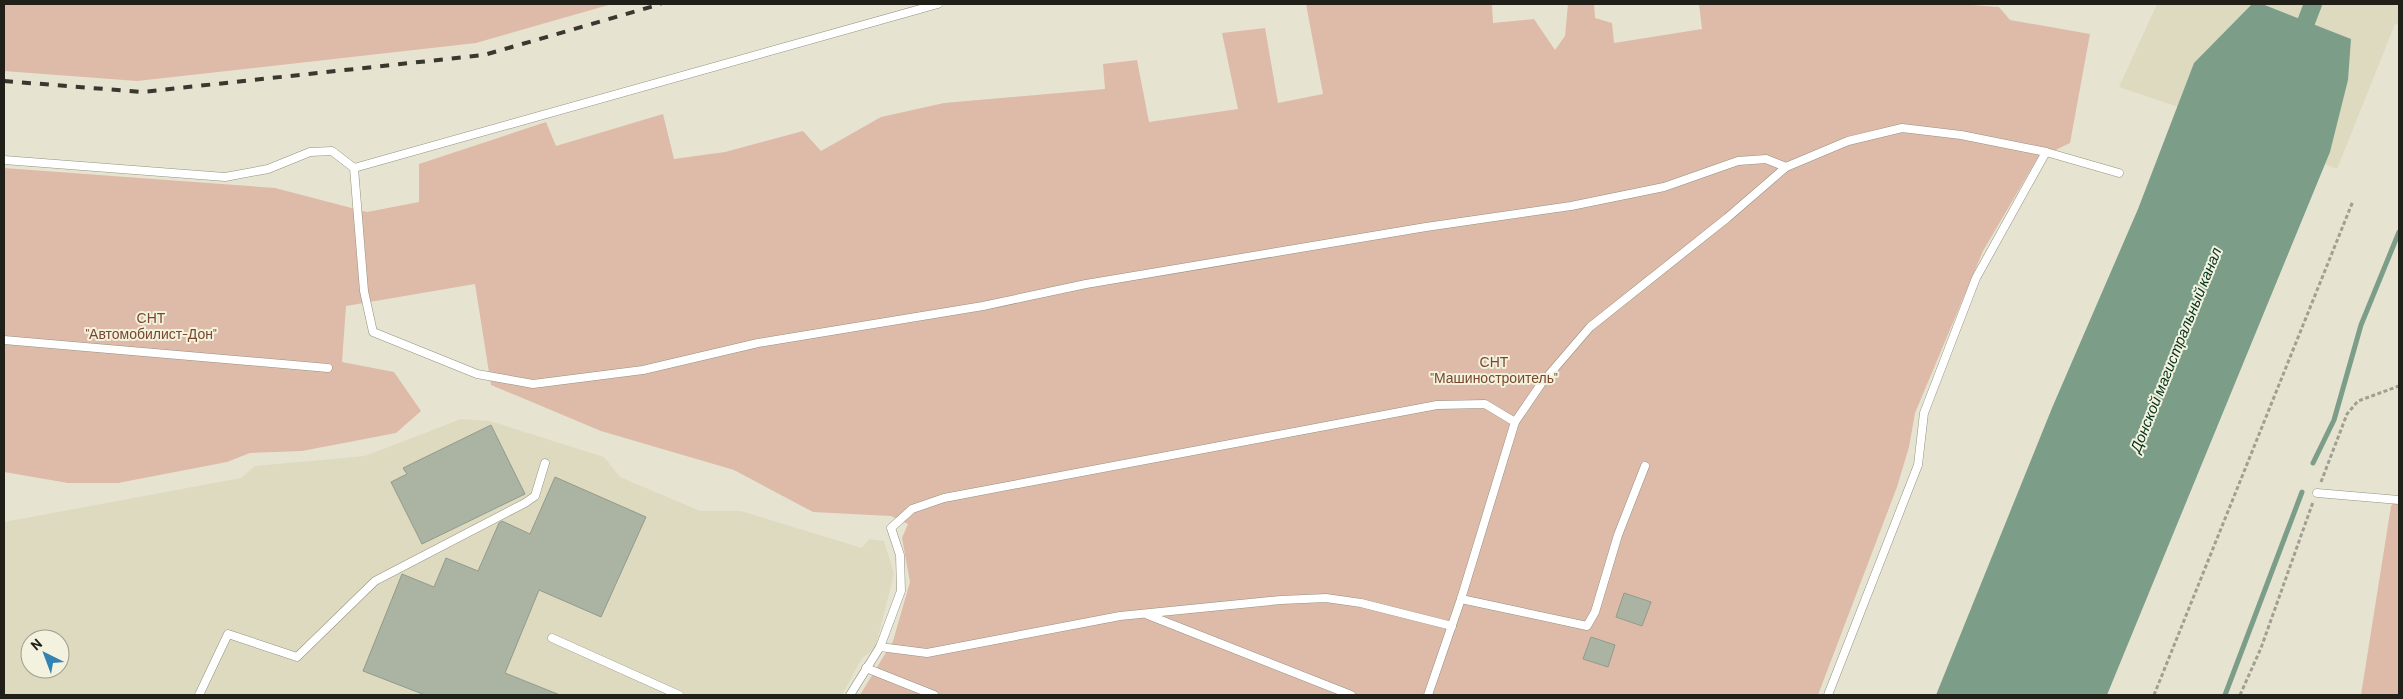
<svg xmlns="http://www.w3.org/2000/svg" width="2403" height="699" font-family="Barlow,sans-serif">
<rect width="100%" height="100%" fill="#e6e4d1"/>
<g fill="#dddac0" fill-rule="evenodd">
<path d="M 2157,4 L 2252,4 L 2195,63 L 2178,107 L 2119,87 Z"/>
<path d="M 2262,4 L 2399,4 L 2399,25 L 2395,24 L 2337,169 L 2325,164 L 2348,80 Z"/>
<path d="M 461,419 L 490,421 L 604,457 L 620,477 L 700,511 L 741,511 L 862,548 L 869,539 L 884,541 L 894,574 L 875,649 L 862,658 L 842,695 L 4,695 L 4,522 L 241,478 L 255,466 L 365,456 ZM 30,639 L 60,639 L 60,669 L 30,669 Z"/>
</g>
<g fill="#debaa9">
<path d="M 4,4 L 612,4 L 476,43 L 137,81 L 4,71 Z"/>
<path d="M 1306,4 L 1492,4 L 1493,23 L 1534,19 L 1555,50 L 1565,36 L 1568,4 L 1594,4 L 1595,18 L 1612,23 L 1614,43 L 1702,29 L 1699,4 L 1958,4 L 1999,7 L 2010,20 L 2090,34 L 2070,143 L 2037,159 L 1983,251 L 1915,413 L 1909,447 L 1897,487 L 1818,695 L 860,695 L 893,641 L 910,582 L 902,538 L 908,524 L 891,516 L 813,512 L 734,470 L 601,431 L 491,385 L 475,284 L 346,306 L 342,362 L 394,372 L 421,411 L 396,433 L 302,451 L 250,453 L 227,462 L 118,483 L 68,483 L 4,472 L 4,168 L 275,188 L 367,212 L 419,202 L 419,164 L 546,122 L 556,146 L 663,114 L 674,159 L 725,152 L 803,131 L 821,151 L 881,117 L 944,103 L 1105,89 L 1103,64 L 1137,60 L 1149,122 L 1238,109 L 1222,33 L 1265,28 L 1278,103 L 1323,94 Z"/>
<path d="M 2399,495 L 2399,695 L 2361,695 L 2391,506 Z"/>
</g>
<path fill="#7c9e89" d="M 2252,4 L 2262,4 L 2351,39 L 2348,80 L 2330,152 L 2107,695 L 1936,695 L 2052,408 L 2138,209 L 2194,63 Z"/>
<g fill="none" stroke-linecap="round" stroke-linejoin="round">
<g stroke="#7c9e89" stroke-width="5">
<path d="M 2313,463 L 2334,420 L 2361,325 L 2399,232"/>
<path d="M 2225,695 L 2302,492"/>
</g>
<path stroke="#7c9e89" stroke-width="18" d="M 2298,43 L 2313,4"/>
</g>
<g fill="#abb4a3" stroke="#929b8b">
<path d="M 491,425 L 525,494 L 422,544 L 391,482 L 407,474 L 403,468 Z"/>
<path d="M 555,477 L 646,517 L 601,617 L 539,590 L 505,673 L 560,695 L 425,695 L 363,671 L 402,574 L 434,587 L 446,558 L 478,571 L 499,523 L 502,521 L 530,534 Z"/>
<path d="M 1624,593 L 1651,602 L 1642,626 L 1616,617 Z"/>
<path d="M 1591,637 L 1615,645 L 1608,667 L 1583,659 Z"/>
</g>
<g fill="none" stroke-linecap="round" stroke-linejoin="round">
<defs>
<g id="lane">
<path d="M 4,160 L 225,177 L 268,169 L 310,152 L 332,151 L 354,168 L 364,291 L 373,332 L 477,374 L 533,384 L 643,370 L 758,343 L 983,306 L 1086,284 L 1426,227 L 1571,206 L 1664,187 L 1738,161 L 1766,159 L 1786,167 L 1848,141 L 1902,128 L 1961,135 L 2046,152 L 2119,173"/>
<path d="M 354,168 L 938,4"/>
<path d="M 4,340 L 328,368"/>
<path d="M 2317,493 L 2399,500"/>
<path d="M 1461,599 L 1587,626 L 1595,612 L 1618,535 L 1645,466"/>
<path d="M 1148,615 L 1351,695"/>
<path d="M 552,638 L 679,695"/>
<path d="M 880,647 L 927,653 L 1120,616 L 1281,600 L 1326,598 L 1361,603 L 1452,626"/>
<path d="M 866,668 L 934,695"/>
<path d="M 199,695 L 228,634 L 297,657 L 375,581 L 525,503 L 535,496 L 545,463"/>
<path d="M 850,695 L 880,647 L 901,591 L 900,555 L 891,528 L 912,509 L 944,498 L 1437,405 L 1485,404 L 1515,422 L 1541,384 L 1590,327 L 1727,218 L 1786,167"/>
<path d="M 1428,695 L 1461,599 L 1515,422"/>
<path d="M 1828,695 L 1918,465 L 1924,413 L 1976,278 L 2046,152"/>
</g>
</defs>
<use href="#lane" stroke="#939280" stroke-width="9"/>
<g stroke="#a19f91" stroke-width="3" stroke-dasharray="4 2.5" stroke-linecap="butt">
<path d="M 2321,482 L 2347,414 L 2358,401 L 2399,386"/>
<path d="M 2154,695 L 2353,201"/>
<path d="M 2240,695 L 2261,648 L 2313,502"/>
</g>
<use href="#lane" stroke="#fff" stroke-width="8"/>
<path stroke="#39382f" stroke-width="4" stroke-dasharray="9 9" stroke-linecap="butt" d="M 4,81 L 142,92 L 484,55 L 661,4"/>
</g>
<g text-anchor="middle" stroke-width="4" stroke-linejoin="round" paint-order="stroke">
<g font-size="14" fill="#79472c" stroke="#f3f2de">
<text x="151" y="323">СНТ<tspan x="151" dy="16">"Автомобилист-Дон"</tspan></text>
<text x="1494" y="367">СНТ<tspan x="1494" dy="16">"Машиностроитель"</tspan></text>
</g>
<g font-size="15" font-style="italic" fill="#04331d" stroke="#f3f2de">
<text transform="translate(2176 350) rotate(-68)" y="5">Донской магистральный канал</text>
</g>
</g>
<rect width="2403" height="699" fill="none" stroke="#201f18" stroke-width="10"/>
<g transform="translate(45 654) rotate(318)"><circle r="24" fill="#f3f2de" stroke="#9f9e8f"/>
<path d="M0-4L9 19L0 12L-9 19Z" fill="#3282b3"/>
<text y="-8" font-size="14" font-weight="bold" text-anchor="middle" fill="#201f18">N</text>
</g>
</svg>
